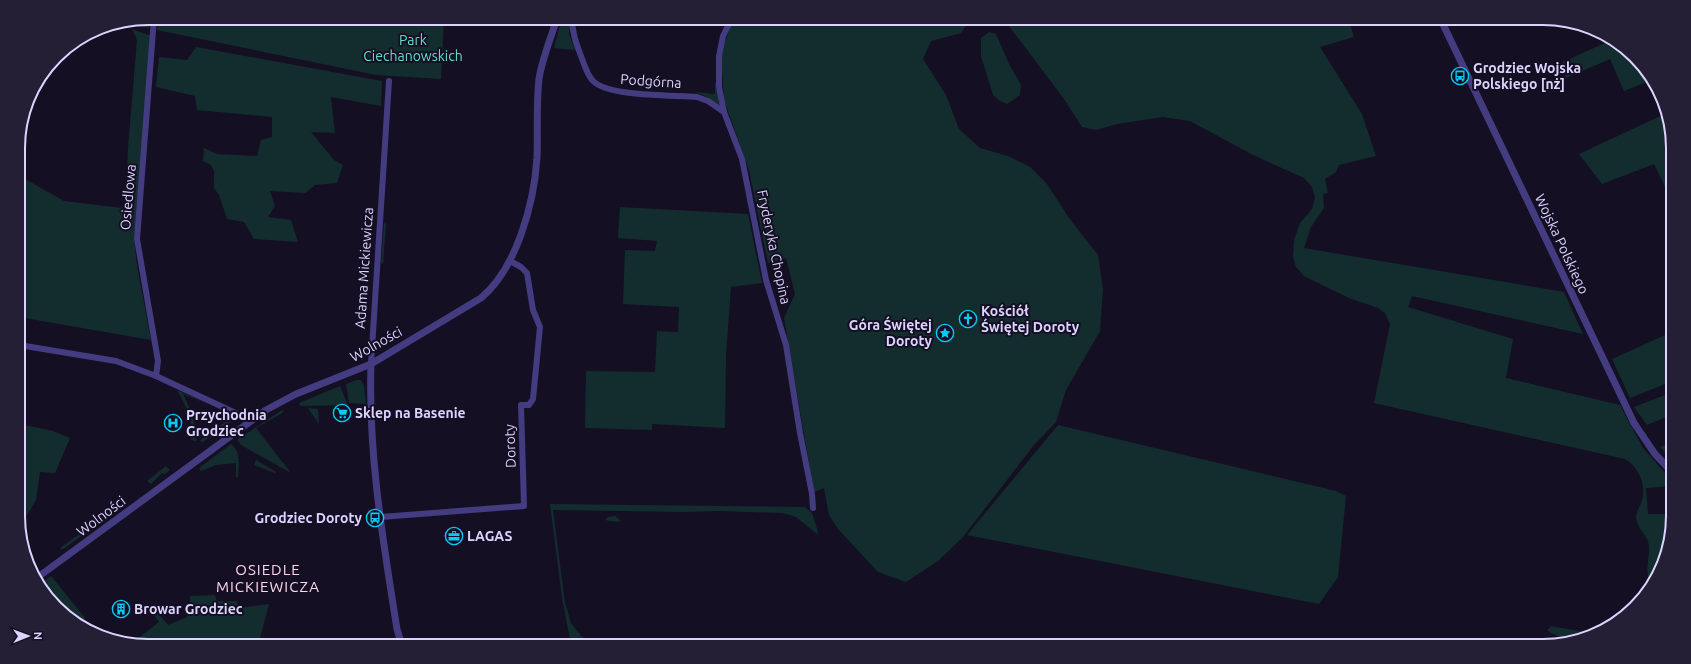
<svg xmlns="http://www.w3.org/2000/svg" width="1691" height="664" font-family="Ubuntu,sans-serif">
<rect width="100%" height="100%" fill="#150f24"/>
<g fill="#132d2e">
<path d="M 150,18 L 149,28 L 135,25 L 133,21 Z"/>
<path d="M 158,18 L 444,18 L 441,79 L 376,75 L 157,30 Z"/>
<path d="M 562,18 L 570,18 L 569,34 L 575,50 L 554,48 Z"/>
<path d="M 734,18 L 966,18 L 969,21 L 961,33 L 931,41 L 923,59 L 946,95 L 959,129 L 980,148 L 1008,156 L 1030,167 L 1047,184 L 1069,218 L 1098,255 L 1103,289 L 1100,331 L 1066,390 L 1056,422 L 1034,445 L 963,537 L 938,561 L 906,582 L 878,572 L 838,529 L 829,515 L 824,488 L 814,492 L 784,318 L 795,294 L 786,258 L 768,263 L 749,170 L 724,100 L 721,52 Z"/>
<path d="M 1003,18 L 1348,18 L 1354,37 L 1320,47 L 1362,114 L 1376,156 L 1339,165 L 1336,172 L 1325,179 L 1328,193 L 1323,194 L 1324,208 L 1311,227 L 1304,248 L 1564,292 L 1583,334 L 1412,296 L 1408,307 L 1513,339 L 1506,378 L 1620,405 L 1643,448 L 1673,482 L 1673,486 L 1646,488 L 1648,514 L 1673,514 L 1668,544 L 1666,544 L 1666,558 L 1654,581 L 1649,579 C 1645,568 1650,557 1649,546 C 1648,535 1637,529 1636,518 C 1636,512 1640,507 1642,501 C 1647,485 1638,466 1625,459 L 1374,403 L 1390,324 L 1385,313 L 1378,308 L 1349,298 L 1304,276 L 1296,267 L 1293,257 L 1294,240 L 1300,223 L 1312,209 L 1315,198 L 1312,187 L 1304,178 L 1253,155 L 1190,121 L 1163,117 L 1117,124 L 1096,130 L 1082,127 L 1064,99 Z"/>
<path d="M 132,29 L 151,36 L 134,239 L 137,266 L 151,340 L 19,317 L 18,175 L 64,201 L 122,208 L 126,205 L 128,148 L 137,40 Z"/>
<path d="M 989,32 L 996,34 L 1009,64 L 1021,85 L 1020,95 L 1007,104 L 1000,101 L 993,95 L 981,56 L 981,38 Z"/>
<path d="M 1609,41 L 1641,62 L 1652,80 L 1624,91 L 1610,59 L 1566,78 L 1561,63 Z"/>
<path d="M 196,47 L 382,81 L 381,106 L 331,97 L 335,133 L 311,132 L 334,160 L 343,165 L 337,183 L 315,185 L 305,193 L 270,191 L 275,206 L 268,217 L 291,220 L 298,242 L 254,239 L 244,222 L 227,219 L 219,195 L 214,188 L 214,171 L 211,165 L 203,161 L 204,148 L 217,154 L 257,156 L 261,140 L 272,137 L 272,117 L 197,110 L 195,96 L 156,87 L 159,57 L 187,60 Z"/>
<path d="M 715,83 L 717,84 L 721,107 L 705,96 L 694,92 L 715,94 Z"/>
<path d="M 1667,113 L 1672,131 L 1672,193 L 1669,195 L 1654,164 L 1602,184 L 1579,154 Z"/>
<path d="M 620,207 L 748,214 L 762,283 L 731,287 L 726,355 L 725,428 L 652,424 L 652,430 L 585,428 L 586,371 L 655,372 L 657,331 L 678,332 L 679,307 L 623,304 L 625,250 L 655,251 L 657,241 L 618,238 Z"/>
<path d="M 384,223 L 386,224 L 383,264 L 381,263 Z"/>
<path d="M 1672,332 L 1673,381 L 1630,398 L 1612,359 Z"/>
<path d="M 357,380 L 361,380 L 364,386 L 366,404 L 349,403 L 346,384 Z"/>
<path d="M 340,386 L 348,405 L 300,406 L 299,403 Z"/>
<path d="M 177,390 L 213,406 L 183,394 C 188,405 194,416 195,428 C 196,433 194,436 197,440 L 196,441 L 191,440 C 194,421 186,406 177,390 Z"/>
<path d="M 1673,392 L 1673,414 L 1647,425 L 1634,407 Z"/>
<path d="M 308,408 L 318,409 L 319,424 Z"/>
<path d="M 282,410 L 284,412 L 256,428 L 291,473 L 241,445 L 238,441 L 238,439 Z"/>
<path d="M 227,413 L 236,418 L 203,442 L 199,441 L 229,419 L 223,415 Z"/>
<path d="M 20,424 L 53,431 L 70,438 L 55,473 L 40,472 L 36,500 L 20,527 Z"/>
<path d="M 1058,425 L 1336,491 L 1346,496 L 1338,577 L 1319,604 L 967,535 Z"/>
<path d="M 1673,441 L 1673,460 L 1660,447 Z"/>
<path d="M 231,444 C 241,451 239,466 238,477 L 236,477 L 236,463 L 216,465 L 201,471 L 199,468 Z"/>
<path d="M 256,460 L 276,472 L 275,473 L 254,465 Z"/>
<path d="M 166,466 L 170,470 L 165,474 L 162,473 L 151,484 L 147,481 Z"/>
<path d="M 550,504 L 805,507 L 812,513 L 818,532 L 817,534 L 796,517 L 783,513 L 718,511 L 685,512 L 553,510 L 565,603 L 571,623 L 581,636 L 596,646 L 583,646 L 570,639 L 562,598 Z"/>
<path d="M 114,505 L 119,508 L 104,519 L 100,518 Z"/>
<path d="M 615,516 L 621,521 L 616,522 L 605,520 L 608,517 Z"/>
<path d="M 85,530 L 87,532 L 62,550 L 60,548 Z"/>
<path d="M 51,576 L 85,618 L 80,622 L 50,602 L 41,583 Z"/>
<path d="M 215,595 L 217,601 L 237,601 L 238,608 L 269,604 L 258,646 L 148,646 L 132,643 L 159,622 L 150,609 L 156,611 L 168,625 L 187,617 L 190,608 L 190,596 Z"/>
<path d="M 1551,626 L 1595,634 C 1578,643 1563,641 1547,630 Z"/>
</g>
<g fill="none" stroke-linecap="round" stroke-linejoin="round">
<path stroke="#0c1b41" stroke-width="2" d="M 169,646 L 170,645"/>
<g stroke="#443c81" stroke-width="6">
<path d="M 154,18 L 137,239 L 158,361 L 156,376"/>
<path d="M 572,18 C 572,32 576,43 581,56 C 584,64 587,75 593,81 C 609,97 673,95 697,97 L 708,101 L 724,112"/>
<path d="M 732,18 L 723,36 L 719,56 L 719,87 L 724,112 L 742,159 L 766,280 L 786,345 L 800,433 L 812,494 L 813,508"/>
<path d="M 19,345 L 116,361 L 156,376 L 240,415 L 248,423"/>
<path d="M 371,364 L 389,81"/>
<path d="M 381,517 L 524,506 L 521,405 L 529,405 L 533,399 L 540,327 L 533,310 L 527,273 L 521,267 L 510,261"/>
</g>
<g stroke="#443c81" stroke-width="7">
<path d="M 1440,18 L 1634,423 L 1655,454 L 1673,473"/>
<path d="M 371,364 C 368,453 383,541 397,629 L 402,646"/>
<path d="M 38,577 L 266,410 L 296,394 L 371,364 L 481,298 C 517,268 534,203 537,158 C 538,132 536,105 539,79 C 542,59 551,38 557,18"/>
</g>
</g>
<defs>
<symbol id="bus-ring" viewBox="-11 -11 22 22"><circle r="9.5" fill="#150f24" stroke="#08cbf5" stroke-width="1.5"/><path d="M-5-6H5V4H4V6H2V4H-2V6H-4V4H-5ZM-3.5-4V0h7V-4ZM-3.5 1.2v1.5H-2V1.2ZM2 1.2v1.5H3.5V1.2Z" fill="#08cbf5"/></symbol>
<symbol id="church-ring" viewBox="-11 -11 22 22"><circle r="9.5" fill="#150f24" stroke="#08cbf5" stroke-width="1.5"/><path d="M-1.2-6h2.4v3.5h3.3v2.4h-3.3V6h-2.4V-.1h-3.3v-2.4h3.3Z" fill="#08cbf5"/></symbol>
<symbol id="sight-ring" viewBox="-11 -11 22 22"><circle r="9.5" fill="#150f24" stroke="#08cbf5" stroke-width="1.5"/><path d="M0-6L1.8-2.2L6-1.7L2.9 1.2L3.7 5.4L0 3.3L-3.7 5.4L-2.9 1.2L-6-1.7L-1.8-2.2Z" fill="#08cbf5"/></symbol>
<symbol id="supermarket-ring" viewBox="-11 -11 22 22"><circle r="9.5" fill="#150f24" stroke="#08cbf5" stroke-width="1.5"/><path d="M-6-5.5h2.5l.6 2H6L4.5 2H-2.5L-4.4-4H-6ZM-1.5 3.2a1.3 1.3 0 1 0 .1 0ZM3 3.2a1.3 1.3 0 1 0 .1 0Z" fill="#08cbf5"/></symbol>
<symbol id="hospital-ring" viewBox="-11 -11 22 22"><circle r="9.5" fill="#150f24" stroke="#08cbf5" stroke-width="1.5"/><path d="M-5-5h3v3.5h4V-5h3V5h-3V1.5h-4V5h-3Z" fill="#08cbf5"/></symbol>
<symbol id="office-ring" viewBox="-11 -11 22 22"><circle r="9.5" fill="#150f24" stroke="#08cbf5" stroke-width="1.5"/><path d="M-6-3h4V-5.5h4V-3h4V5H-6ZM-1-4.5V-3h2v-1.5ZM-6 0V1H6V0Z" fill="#08cbf5"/></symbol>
<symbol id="building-ring" viewBox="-11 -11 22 22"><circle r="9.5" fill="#150f24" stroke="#08cbf5" stroke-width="1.5"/><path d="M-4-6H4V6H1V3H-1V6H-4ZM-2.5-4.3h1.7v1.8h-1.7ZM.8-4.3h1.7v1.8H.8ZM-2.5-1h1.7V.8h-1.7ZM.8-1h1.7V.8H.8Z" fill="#08cbf5"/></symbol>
</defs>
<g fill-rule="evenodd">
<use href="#bus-ring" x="1450" y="66" width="20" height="20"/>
<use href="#church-ring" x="958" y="309" width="20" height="20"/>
<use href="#sight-ring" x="935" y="323" width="20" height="20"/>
<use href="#supermarket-ring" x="332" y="403" width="20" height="20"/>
<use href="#hospital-ring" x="163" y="413" width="20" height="20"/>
<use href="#bus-ring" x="365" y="508" width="20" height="20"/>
<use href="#office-ring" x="444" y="526" width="20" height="20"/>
<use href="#building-ring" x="111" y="599" width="20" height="20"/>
</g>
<g text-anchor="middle" stroke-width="4" stroke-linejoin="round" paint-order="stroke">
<g font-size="14" fill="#62dcc7" stroke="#150f24">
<text x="413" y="45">Park<tspan x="413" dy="16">Ciechanowskich</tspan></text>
</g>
<g font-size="14" font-weight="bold" fill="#dcd4fe" stroke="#150f24" text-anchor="start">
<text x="1473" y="73">Grodziec Wojska<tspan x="1473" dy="16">Polskiego [nż]</tspan></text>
<text x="981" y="316">Kościół<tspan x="981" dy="16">Świętej Doroty</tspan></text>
<text x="932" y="330" text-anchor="end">Góra Świętej<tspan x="932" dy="16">Doroty</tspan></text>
<text x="355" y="418">Sklep na Basenie</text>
<text x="186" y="420">Przychodnia<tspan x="186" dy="16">Grodziec</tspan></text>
<text x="362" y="523" text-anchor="end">Grodziec Doroty</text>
<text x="467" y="541">LAGAS</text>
<text x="134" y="614">Browar Grodziec</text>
</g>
<g font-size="14" fill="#dcd4fe" stroke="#150f24">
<text transform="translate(651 81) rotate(4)" y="5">Podgórna</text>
<text transform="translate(128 197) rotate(-85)" y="5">Osiedlowa</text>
<text transform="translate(1562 244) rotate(65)" y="5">Wojska Polskiego</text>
<text transform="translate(774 247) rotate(78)" y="5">Fryderyka Chopina</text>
<text transform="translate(364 268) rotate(-86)" y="5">Adama Mickiewicza</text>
<text transform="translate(376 344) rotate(-29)" y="5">Wolności</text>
<text transform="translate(510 446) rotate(-92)" y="5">Doroty</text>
<text transform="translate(101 516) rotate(-37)" y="5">Wolności</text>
</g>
<g font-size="15" letter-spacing="1" fill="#fed6ec" stroke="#150f24">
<text x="268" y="575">OSIEDLE<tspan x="268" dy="17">MICKIEWICZA</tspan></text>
</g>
</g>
<path d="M0 0H1691V664H0ZM148 25H1543A123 123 0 0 1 1666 148V516A123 123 0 0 1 1543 639H148A123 123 0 0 1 25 516V148A123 123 0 0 1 148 25Z" fill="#251f35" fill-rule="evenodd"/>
<path fill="none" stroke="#dcd4fe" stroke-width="2" d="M148 25H1543A123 123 0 0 1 1666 148V516A123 123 0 0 1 1543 639H148A123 123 0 0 1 25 516V148A123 123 0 0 1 148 25Z"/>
<g transform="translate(28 636) rotate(89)" stroke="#150f24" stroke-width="3" paint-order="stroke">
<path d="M0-3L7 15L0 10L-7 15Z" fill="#dcd4fe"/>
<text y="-6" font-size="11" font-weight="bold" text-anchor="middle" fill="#dcd4fe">N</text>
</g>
</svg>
